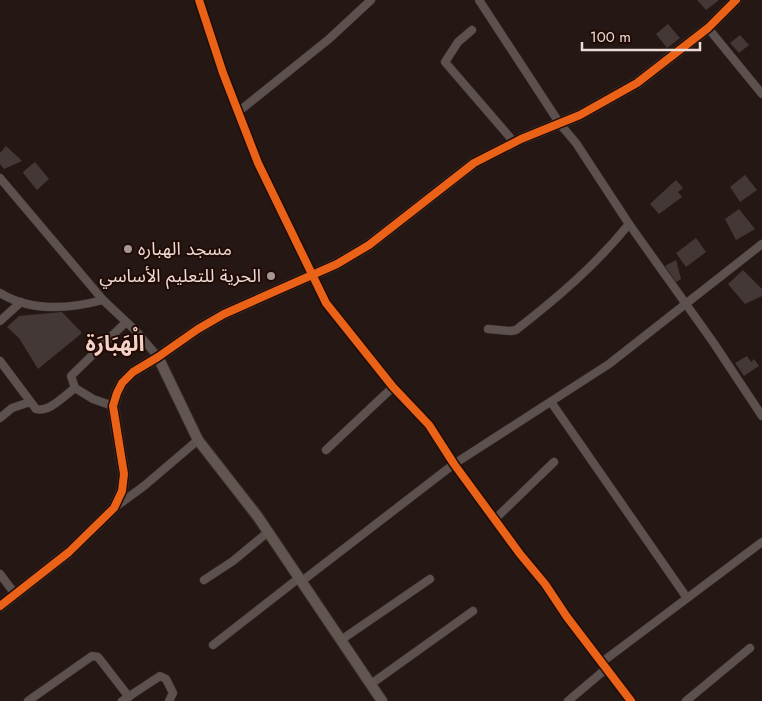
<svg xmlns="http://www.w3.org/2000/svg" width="762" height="701" font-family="Jost,'Noto Sans Arabic',sans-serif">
<rect width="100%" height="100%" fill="#251814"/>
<g fill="#443837">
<path d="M 697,0 L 719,0 L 706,10 Z"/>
<path d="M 668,24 L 680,38 L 667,48 L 656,34 Z"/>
<path d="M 740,35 L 749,45 L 739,53 L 730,43 Z"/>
<path d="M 6,146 L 22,161 L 4,169 L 0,164 L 0,153 Z"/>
<path d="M 35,162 L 49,179 L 37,190 L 23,173 L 24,171 Z"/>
<path d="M 745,175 L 757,190 L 740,202 L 730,187 Z"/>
<path d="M 676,180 L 683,188 L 678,192 L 682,197 L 659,214 L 650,204 Z"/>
<path d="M 739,209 L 755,229 L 736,240 L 725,219 Z"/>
<path d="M 696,238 L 706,252 L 686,267 L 676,253 Z"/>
<path d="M 676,260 L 681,279 L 676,282 L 665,266 Z"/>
<path d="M 743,270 L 762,289 L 762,296 L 745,304 L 728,284 Z"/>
<path d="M 62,312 L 82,333 L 38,369 L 19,338 L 7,327 L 19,316 Z"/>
<path d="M 747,356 L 751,362 L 754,359 L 759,366 L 744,376 L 735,363 Z"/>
</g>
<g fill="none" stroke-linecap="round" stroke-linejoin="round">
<defs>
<g id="street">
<path d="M 199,0 L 223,73 L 258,163 L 326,303 L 393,387 L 429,425 L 454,464 L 520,554 L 545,584 L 567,617 L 631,701"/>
<path d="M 479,0 L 560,124 L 576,143 L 629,224 L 713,342 L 762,416"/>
<path d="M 708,28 L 762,94"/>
<path d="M 472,30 L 458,42 L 445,62 L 514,142"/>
<path d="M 238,112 L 329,39 L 371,0"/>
<path d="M 0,178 L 103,300 L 136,331 L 158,357"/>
<path d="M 0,293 C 31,312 69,309 103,300"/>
<path d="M 0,321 L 21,302"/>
<path d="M 488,329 L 511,331 L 516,330 C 557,298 596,265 629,224"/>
<path d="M 0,361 L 36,409 C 49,413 65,395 75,388 L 93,399 L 113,406"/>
<path d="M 75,388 L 71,376 L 126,322"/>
<path d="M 551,402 L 687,598"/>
<path d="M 0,418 L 12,408 L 30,402"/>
<path d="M 326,450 L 393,387"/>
<path d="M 114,508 L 144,486 L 198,440"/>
<path d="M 495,519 L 554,462"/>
<path d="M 0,574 L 15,594"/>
<path d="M 204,580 L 233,561 L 268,532"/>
<path d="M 302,581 L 454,464 L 609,364 L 762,244"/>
<path d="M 341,640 L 430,579"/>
<path d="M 213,645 L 299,578"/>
<path d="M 602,662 L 762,542"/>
<path d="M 371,684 L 473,611"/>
<path d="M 28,701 L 92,656 L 98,657 L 129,697"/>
<path d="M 122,701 L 160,676 L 166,679 L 173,693 L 169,701"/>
<path d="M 568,701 L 607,668"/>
<path d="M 686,701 L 750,648"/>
</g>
<g id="secondary">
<path d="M 158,357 L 198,440 L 258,517 L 382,701"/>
<path d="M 0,606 L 69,552 L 114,508 L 122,491 L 124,474 L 113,406 L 117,393 L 122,383 L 133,372 L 158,357 L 198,329 L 224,314 L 337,264 L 369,245 L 474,163 L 521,139 L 580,115 L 637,83 L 708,28 L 736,0"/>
</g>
</defs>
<use href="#street" stroke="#3e3430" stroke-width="9"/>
<use href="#secondary" stroke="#3e3430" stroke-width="12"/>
<use href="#street" stroke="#5c514e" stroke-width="8"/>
<use href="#secondary" stroke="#625650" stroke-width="10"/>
<defs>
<g id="cycleway">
<path d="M 199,0 L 223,73 L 258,163 L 326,303 L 393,387 L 429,425 L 454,464 L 520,554 L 545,584 L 567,617 L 631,701"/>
<path d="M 0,606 L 69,552 L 114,508 L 122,491 L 124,474 L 113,406 L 117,393 L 122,383 L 133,372 L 158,357 L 198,329 L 224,314 L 337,264 L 369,245 L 474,163 L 521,139 L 580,115 L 637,83 L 708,28 L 736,0"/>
</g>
</defs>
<use href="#cycleway" stroke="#220b05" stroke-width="11"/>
<use href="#cycleway" stroke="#ea6118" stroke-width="8"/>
</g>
<g fill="#a79792" stroke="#220b05" stroke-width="2">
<circle cx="128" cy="249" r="5"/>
<circle cx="271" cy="276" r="5"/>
</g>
<g text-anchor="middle" stroke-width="4" stroke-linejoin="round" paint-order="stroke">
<g font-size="18" fill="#eddbd6" stroke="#220b05" text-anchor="start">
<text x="138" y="255">مسجد الهباره</text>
<text x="261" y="282" text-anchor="end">الحرية للتعليم الأساسي</text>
</g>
<g font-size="22" font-weight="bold" fill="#f5d2c8" stroke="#220b05">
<text x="115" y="351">الْهَبَارَة</text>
</g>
</g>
<path d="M582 42v8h118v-8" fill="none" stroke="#eddbd6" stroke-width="2.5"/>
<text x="590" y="42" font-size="15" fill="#eddbd6" stroke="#220b05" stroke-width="4" paint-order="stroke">100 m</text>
</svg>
